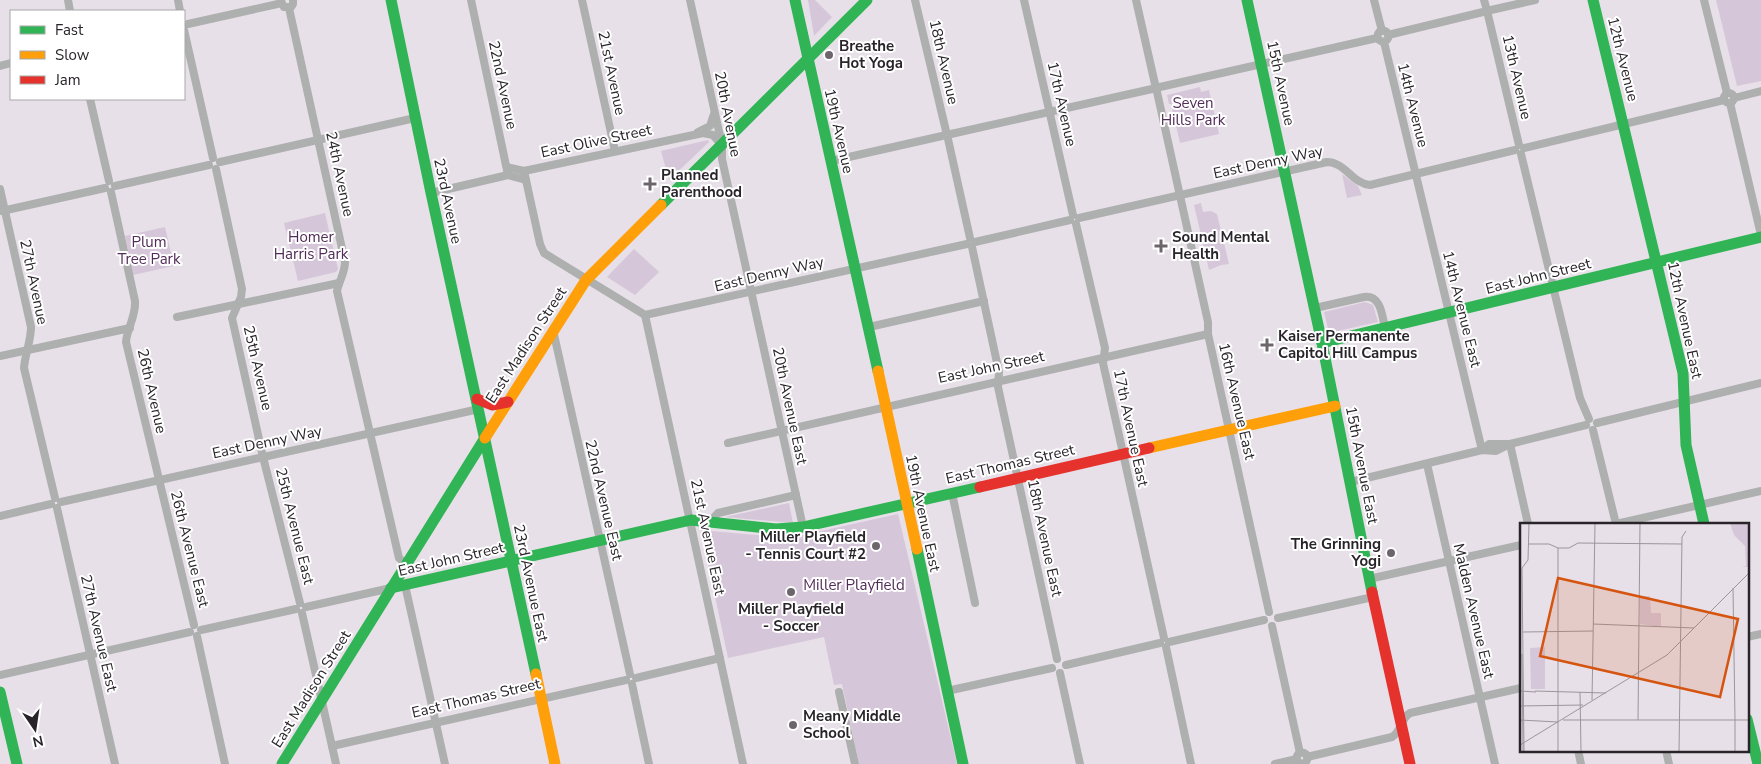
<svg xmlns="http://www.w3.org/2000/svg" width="1761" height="764" font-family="'Nunito Sans',sans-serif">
<rect width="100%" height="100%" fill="#e7e0e8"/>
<g fill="#d6c6d9">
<path d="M 808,0 L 815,0 L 832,17 L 814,36 Z"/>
<path d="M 1716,0 L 1761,0 L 1761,81 L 1737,86 Z"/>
<path d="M 1200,87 L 1201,92 L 1209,90 L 1219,134 L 1180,143 L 1171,104 L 1169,104 L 1167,95 Z"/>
<path d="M 708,140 L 709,142 L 669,180 L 661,151 Z"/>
<path d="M 1342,174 L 1358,186 L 1362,195 L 1347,198 Z"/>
<path d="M 1201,203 L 1203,212 L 1211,211 L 1217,214 L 1229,264 L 1221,265 L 1209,270 L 1194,205 Z"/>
<path d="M 325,213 L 338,269 L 336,272 L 298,281 L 284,223 Z"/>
<path d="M 165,227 L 174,266 L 133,275 L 125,236 Z"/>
<path d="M 634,249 L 659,272 L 635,295 L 607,277 Z"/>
<path d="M 1365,302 L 1373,305 L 1378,322 L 1329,333 L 1324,312 Z"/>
<path d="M 789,503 L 793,523 L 725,517 Z"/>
<path d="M 898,514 L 957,764 L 859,764 L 842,684 L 834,685 L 824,637 L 728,658 L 701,530 L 777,537 L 803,535 Z"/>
</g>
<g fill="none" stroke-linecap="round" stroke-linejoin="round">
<g stroke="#aeafaf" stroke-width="8">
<path d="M 68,0 L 70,11"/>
<path d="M 178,0 L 180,11"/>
<path d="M 471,0 L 508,175"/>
<path d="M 582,0 L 615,151"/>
<path d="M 690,0 L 722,145 L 722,159 L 803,527"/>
<path d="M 915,0 L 946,131"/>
<path d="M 1024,0 L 1073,215"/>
<path d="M 1136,0 L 1155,84"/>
<path d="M 1374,0 L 1382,31"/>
<path d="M 1484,0 L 1486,7"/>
<path d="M 1704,0 L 1727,93"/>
<path d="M 284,7 L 291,7 L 293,4 L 293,0"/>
<path d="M 289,8 L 345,262 C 345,273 339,281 337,291 L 399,558 L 406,564"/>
<path d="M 1491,10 L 1535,0"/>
<path d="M 1488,15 L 1519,145"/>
<path d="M 188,24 L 282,3"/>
<path d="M 184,30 L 213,158"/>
<circle cx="1383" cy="36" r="5.5"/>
<path d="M 1388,35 L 1483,12"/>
<path d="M 1384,42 L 1482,450"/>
<path d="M 0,66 L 11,63"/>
<path d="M 1160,87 L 1377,38"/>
<path d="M 1157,92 L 1208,322 L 1208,334 L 1269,612"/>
<circle cx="1729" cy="98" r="5"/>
<path d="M 1734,98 L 1761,91"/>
<path d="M 90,99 L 109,181"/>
<path d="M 1730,103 L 1761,235"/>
<path d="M 698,132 L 710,126 L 714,114"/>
<path d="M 951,134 L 1152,89"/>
<path d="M 948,139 L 970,238"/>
<path d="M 1524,148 L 1724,100"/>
<path d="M 1521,154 L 1580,398 L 1589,419"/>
<path d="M 831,161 L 942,136"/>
<path d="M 220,162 L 415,118"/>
<path d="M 507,167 L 524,171 L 703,133 L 713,135 L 720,143"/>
<path d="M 216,169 L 242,289 L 241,297 L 232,318 L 263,457 L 300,603"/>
<path d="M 524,171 L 540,244 L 544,253 L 645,315 L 967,244"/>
<path d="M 115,186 L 209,165"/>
<path d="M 0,189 L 31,327 C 31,341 25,354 24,368 L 55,498"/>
<path d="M 111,192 L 135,301 C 136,317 127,328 126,342 L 194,625"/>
<path d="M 431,193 L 508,175 L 526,180"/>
<path d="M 2,211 L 105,188"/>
<path d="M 1079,218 L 1327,162 C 1345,162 1353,184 1370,185 L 1515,150"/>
<path d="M 1076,224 L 1105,348 L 1103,363 L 1164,638"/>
<path d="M 975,242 L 1070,220"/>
<path d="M 972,247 L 999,372 L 998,387 L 1057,659"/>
<path d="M 1315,308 L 1364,297 C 1381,295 1382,315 1385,328"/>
<path d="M 645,315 L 743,764"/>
<path d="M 177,317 L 339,283"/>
<path d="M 869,327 L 984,301"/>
<path d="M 553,330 L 630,674"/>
<path d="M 0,356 L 130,328"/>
<path d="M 1597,423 L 1761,383"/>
<path d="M 1593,430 L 1616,524"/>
<path d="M 728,443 L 1208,334"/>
<path d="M 1510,444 L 1528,524"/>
<path d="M 1482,450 L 1489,444 L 1510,444 L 1586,425"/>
<path d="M 1427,464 L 1495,764"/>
<path d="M 1350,482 L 1482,450 L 1496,451 L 1510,444"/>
<path d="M 952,493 L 975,603"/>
<path d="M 61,502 L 479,409"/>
<path d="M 57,508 L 115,764"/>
<path d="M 0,516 L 51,504"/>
<path d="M 710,522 L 718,513 L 796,495"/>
<path d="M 1616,524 L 1761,491"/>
<path d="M 1369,579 L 1521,545"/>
<path d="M 405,585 L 445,764"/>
<path d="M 306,607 L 391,588"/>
<path d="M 302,613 L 336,764"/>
<path d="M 1278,618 L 1373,597"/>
<path d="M 1272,626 L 1300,753"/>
<path d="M 201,630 L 296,609"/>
<path d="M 197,636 L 225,764"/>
<path d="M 1747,637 L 1761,634"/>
<path d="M 1169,642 L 1264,620"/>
<path d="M 1166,647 L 1191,764"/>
<path d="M 1066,665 L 1160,643"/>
<path d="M 1060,673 L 1080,764"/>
<path d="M 0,675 L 190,632"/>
<path d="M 636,678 L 720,658"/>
<path d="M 632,684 L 649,764"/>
<path d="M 947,691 L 1052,668"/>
<path d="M 839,692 L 855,764"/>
<path d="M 332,746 L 626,680"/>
<path d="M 1578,750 L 1581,764"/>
<path d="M 1666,750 L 1669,764"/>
<circle cx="1302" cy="758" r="5.5"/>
<path d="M 1307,757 L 1392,737 C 1402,731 1400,719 1410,713 L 1521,688"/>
<path d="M 1275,764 L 1297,759"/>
</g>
<g stroke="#30b455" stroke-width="11">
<path d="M 391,0 L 431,193 L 536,674"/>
<path d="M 795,0 L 878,371"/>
<path d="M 1247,0 L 1322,343 L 1372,592"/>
<path d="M 1593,0 L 1683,373 L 1686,445 L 1704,524"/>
<path d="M 661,205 L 867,0"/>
<path d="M 1322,343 L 1761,237"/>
<path d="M 917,549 L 963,764"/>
<path d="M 391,588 L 691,520 L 776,529 L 803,527 L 980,487"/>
<path d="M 0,692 L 17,764"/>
<path d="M 1747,719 L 1758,764"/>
<path d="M 282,764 L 485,438"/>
</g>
<g stroke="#ff9f0a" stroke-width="11">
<path d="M 878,371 L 917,549"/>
<path d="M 485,438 L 586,280 L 661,205"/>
<path d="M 1149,448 L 1335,406"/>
<path d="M 536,674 L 555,764"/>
</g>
<g stroke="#e5322d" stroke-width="11">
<path d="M 477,399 L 492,405 L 508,402"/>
<path d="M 980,487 L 1149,448"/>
<path d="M 1372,592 L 1410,764"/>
</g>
</g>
<g fill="#6c666c" stroke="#fff" stroke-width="2">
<circle cx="829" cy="55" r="5"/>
<path d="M647.5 176.5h5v5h5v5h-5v5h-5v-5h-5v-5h5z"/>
<path d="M1158.5 238.5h5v5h5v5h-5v5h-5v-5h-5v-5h5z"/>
<path d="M1264.5 337.5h5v5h5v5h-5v5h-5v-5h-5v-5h5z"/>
<circle cx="876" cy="546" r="5"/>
<circle cx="1391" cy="553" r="5"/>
<circle cx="791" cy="592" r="5"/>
<circle cx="793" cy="725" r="5"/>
</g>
<g text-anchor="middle" stroke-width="4" stroke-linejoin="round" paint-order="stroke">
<g font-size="15" font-weight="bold" fill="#29242a" stroke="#fff" text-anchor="start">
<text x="839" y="51">Breathe<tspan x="839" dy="17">Hot Yoga</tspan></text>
<text x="661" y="180">Planned<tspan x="661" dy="17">Parenthood</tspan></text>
<text x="1172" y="242">Sound Mental<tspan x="1172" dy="17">Health</tspan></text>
<text x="1278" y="341">Kaiser Permanente<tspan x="1278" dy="17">Capitol Hill Campus</tspan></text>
<text x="866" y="542" text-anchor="end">Miller Playfield<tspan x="866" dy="17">- Tennis Court #2</tspan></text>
<text x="1381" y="549" text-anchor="end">The Grinning<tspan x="1381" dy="17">Yogi</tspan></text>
<text x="791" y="614" text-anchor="middle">Miller Playfield<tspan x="791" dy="17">- Soccer</tspan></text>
<text x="803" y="721">Meany Middle<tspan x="803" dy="17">School</tspan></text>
</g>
<g font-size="15" fill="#29242a" stroke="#fff">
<text transform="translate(1623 59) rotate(76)" y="5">12th Avenue</text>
<text transform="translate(944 62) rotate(77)" y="5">18th Avenue</text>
<text transform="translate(612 73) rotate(78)" y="5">21st Avenue</text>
<text transform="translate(1517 77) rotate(77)" y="5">13th Avenue</text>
<text transform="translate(1281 83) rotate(78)" y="5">15th Avenue</text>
<text transform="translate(503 85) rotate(78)" y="5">22nd Avenue</text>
<text transform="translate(1062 104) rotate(77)" y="5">17th Avenue</text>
<text transform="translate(1413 105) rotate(76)" y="5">14th Avenue</text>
<text transform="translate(728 114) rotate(79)" y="5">20th Avenue</text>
<text transform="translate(839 131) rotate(77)" y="5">19th Avenue</text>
<text transform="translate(596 141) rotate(-12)" y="5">East Olive Street</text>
<text transform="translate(1268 162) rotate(-12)" y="5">East Denny Way</text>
<text transform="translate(340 174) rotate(78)" y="5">24th Avenue</text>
<text transform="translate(448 201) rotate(78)" y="5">23rd Avenue</text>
<text transform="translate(769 274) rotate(-13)" y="5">East Denny Way</text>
<text transform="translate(1538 276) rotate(-14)" y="5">East John Street</text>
<text transform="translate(34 282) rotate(78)" y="5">27th Avenue</text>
<text transform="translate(1462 309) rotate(76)" y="5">14th Avenue East</text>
<text transform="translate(1685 320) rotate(78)" y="5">12th Avenue East</text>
<text transform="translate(526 345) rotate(-57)" y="5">East Madison Street</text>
<text transform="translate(991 367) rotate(-12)" y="5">East John Street</text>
<text transform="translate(258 368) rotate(77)" y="5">25th Avenue</text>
<text transform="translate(152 391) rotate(77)" y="5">26th Avenue</text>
<text transform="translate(1237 401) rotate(77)" y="5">16th Avenue East</text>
<text transform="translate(790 406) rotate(78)" y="5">20th Avenue East</text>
<text transform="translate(1131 428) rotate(78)" y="5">17th Avenue East</text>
<text transform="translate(267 442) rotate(-12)" y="5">East Denny Way</text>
<text transform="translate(1010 464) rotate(-13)" y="5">East Thomas Street</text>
<text transform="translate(1362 465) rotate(79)" y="5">15th Avenue East</text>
<text transform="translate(604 500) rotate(77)" y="5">22nd Avenue East</text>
<text transform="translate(923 513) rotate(78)" y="5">19th Avenue East</text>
<text transform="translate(295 526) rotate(76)" y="5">25th Avenue East</text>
<text transform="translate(708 537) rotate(78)" y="5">21st Avenue East</text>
<text transform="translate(1045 538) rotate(78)" y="5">18th Avenue East</text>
<text transform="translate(190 549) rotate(76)" y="5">26th Avenue East</text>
<text transform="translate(451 559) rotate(-13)" y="5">East John Street</text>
<text transform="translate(531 583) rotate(78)" y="5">23rd Avenue East</text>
<text transform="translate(1474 611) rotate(77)" y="5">Malden Avenue East</text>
<text transform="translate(99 633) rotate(77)" y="5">27th Avenue East</text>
<text transform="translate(311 689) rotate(-58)" y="5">East Madison Street</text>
<text transform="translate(476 698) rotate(-13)" y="5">East Thomas Street</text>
</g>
<g font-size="15" fill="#522c58" stroke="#fff">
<text x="1193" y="108">Seven<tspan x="1193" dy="17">Hills Park</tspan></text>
<text x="311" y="242">Homer<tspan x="311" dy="17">Harris Park</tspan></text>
<text x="149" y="247">Plum<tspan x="149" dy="17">Tree Park</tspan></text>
<text x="854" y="590">Miller Playfield</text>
</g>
</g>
<g transform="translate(1520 523)">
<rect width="229" height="229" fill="#e7e0e8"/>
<path d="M 210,0 L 229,0 L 229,44 L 222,44 L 226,43 L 225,23 L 214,12 ZM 120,73 L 130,73 L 131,90 L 141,90 L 141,104 L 120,101 ZM 25,124 L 25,166 L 11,166 L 10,125 Z" fill="#d6c6d9"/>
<path fill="none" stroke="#9b959c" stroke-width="1" d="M 8,21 L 29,21 L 38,25 L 49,25 L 58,20 L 162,21M 213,65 L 215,197 L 229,197M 73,101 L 174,105M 3,109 L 73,108M 2,131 L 3,229M 0,168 L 16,169M 15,168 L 86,170M 60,169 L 61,229M 72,177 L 75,0M 0,183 L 63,182M 0,197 L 38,199 L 38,25M 43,197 L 215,197 L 215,229M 118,197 L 120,0M 38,199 L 38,229M 0,222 L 147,132 L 229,50M 4,229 L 2,45 L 8,37 L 9,0M 159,229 L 162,14 L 166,8"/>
<path fill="#d5540f" fill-opacity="0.15" stroke="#d5540f" stroke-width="2.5" d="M 38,55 L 218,96 L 200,174 L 20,133 Z"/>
<rect width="229" height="229" fill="none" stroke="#29242a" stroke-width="2.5"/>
</g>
<rect x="10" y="10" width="175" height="90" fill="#ffffff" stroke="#a9a7aa"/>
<rect x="20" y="26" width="25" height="8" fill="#30b455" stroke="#a9a7aa"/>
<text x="55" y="35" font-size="15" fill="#29242a">Fast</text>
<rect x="20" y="51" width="25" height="8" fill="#ff9f0a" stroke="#a9a7aa"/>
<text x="55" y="60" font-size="15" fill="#29242a">Slow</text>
<rect x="20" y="76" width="25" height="8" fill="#e5322d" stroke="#a9a7aa"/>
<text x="55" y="85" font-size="15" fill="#29242a">Jam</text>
<g transform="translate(35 729) rotate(167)" stroke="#ffffff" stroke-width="4" paint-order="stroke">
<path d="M0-4L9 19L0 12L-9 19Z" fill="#29242a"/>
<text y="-8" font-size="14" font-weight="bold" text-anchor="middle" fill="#29242a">N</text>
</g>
</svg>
